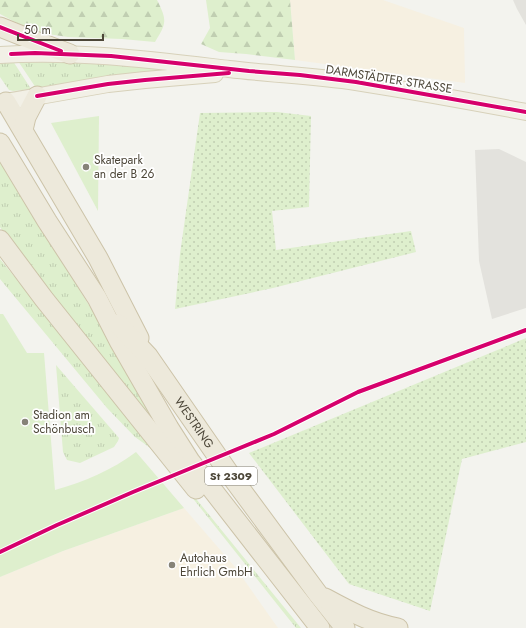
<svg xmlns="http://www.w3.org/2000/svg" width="526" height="628" font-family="Jost,sans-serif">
<defs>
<pattern id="grass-tufts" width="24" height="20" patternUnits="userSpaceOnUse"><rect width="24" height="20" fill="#deefcd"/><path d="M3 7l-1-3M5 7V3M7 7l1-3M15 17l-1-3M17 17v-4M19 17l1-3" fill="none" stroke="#c0ceb1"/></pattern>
<pattern id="forest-firs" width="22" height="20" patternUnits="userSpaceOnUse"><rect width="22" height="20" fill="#deefcd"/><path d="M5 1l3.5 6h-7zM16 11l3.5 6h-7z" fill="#c0ceb1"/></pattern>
<pattern id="garden-dots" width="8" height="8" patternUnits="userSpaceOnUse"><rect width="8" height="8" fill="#deefcd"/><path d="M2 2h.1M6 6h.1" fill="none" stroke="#c0ceb1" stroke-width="1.8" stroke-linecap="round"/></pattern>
</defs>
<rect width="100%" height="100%" fill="#f3f3ee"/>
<g fill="#f6f0e1">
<path d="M 290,0 L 383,0 L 464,28 L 465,83 L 295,60 Z"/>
<path d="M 184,508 L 235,567 L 278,628 L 0,628 L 0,577 L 63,551 Z"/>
</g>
<g fill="url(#grass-tufts)">
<path d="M 0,58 L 11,58 L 31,89 L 13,91 L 9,90 L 0,77 Z"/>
<path d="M 16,58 L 199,69 C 143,72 92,79 36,88 Z"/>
<path d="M 0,161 L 145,396 L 159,431 L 43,288 L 0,227 Z"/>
<path d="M 0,259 L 167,463 L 301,628 L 296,628 L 183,486 L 149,447 L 135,437 L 107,408 L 0,279 Z"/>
<path d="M 56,365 L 119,438 L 118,441 L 114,447 L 80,463 L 67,460 L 63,452 Z"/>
</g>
<g fill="url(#forest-firs)">
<path d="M 0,0 L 157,0 C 167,20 167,23 155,42 L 122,39 L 68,37 L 34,32 L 0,14 Z"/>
<path d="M 206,0 L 290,0 L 295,60 L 246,54 L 219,52 L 201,44 L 210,28 Z"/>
</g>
<g fill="#deefcd">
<path d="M 99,116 L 98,211 L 51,123 Z"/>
<path d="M 0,314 L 3,314 L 27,353 L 44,353 L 55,490 C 84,482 112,470 136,452 L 184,508 L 63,551 L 0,577 Z"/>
</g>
<g fill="url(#garden-dots)">
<path d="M 277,112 L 311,116 L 309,207 L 272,211 L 276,250 L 411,231 L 416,252 L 273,288 L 175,309 L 180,254 L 200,113 Z"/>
<path d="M 526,338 L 526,442 L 462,459 L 430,611 L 349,584 L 249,453 Z"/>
</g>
<g fill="#e3e2dd">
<path d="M 513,0 L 526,0 L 526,25 L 517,9 Z"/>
<path d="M 499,149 L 526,162 L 526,308 L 492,319 L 479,261 L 475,150 Z"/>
</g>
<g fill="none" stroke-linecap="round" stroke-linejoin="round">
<defs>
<g id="major">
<path d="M 0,55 C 77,50 153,60 229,69 C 271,74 314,76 356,82 C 413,91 469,101 526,112"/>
<path d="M 0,103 L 108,84 L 145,80 L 215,74"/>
</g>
<g id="highway">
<path d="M 0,27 L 30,39 L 70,54"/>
<path d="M 6,102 L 98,258 L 139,338"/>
<path d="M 23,130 L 26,117 L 37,96"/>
<path d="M 0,143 L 47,221 L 97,298 L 119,341 L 169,428 L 190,461 L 320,628"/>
<path d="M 0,240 L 44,299 L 196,489"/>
<path id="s1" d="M 118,324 L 148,356 L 231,476 L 318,594 L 345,628"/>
<path d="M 325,598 C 349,611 371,623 398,628"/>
</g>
</defs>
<use href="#major" stroke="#d7d1ba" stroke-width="18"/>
<use href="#highway" stroke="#ccc3a8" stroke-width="21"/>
<use href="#major" stroke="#f2f0e6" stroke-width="16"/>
<use href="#highway" stroke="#ede9db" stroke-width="19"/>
<defs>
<g id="cycleway">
<path d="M 0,27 L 61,51"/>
<path d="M 11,54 L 35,53 L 111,56 L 249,71 L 300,75 L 356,82 L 526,112"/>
<path d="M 37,96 L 108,84 L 145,80 L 229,73"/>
<path d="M 0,552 L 57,525 L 133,492 L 274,434 L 358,392 L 526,330"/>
</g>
</defs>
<use href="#cycleway" stroke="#fff" stroke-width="6"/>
<use href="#cycleway" stroke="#d6006c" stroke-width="4"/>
</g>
<g fill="#868378" stroke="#fff" stroke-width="1.5">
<circle cx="86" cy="167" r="4"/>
<circle cx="25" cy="422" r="4"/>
<circle cx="172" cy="565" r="4"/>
</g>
<g text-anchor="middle" stroke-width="3.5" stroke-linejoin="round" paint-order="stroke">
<rect fill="#fff" stroke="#827e74" stroke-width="1" x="205" y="467" width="52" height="18" rx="3"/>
<g font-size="11" font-weight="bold" fill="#4c4638">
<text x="231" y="480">St 2309</text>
</g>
<g font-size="12" fill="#4c4638" stroke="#fff">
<text transform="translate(389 79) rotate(9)" y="4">DARMSTÄDTER STRASSE</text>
<text dy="4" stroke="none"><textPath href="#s1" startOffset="125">WESTRING</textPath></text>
</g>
<g font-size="12" fill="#4c4638" stroke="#fff" text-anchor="start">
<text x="94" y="164">Skatepark<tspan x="94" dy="14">an der B 26</tspan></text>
<text x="33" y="419">Stadion am<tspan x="33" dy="14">Schönbusch</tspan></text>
<text x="180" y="562">Autohaus<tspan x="180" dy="14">Ehrlich GmbH</tspan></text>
</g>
</g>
<path d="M18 34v6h85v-6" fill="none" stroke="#4c4638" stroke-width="2"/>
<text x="24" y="34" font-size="12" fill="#4c4638" stroke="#ffffff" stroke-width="3" paint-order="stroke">50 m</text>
</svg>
